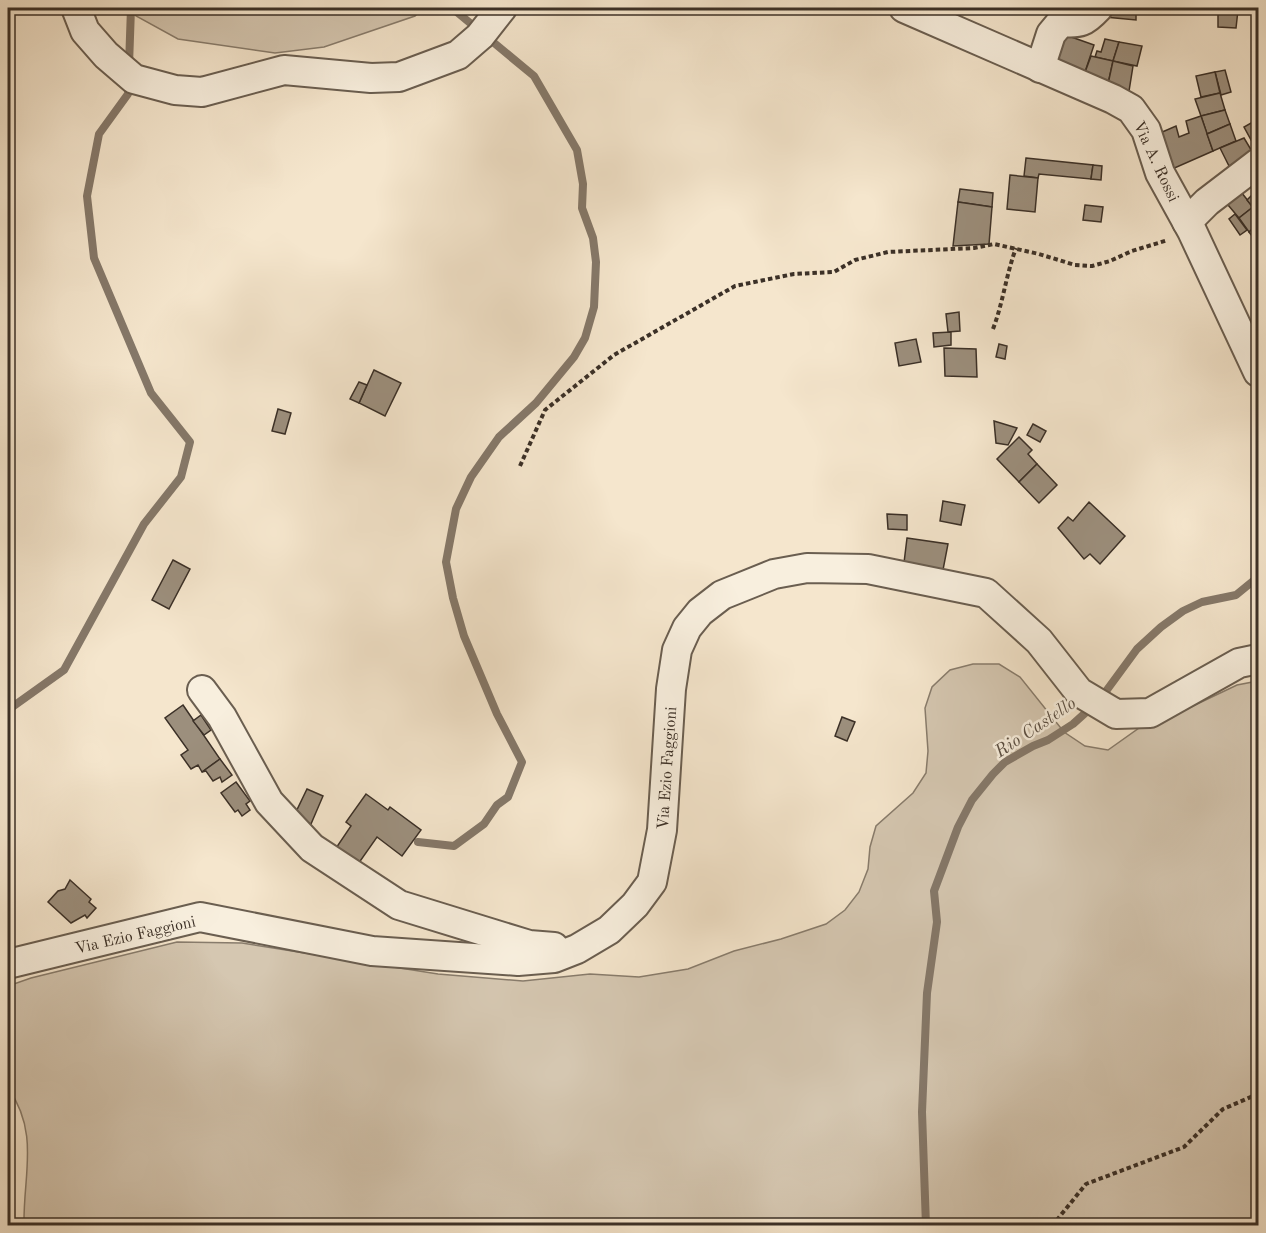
<svg xmlns="http://www.w3.org/2000/svg" width="1266" height="1233" font-family="'Old Standard TT',serif">
<rect width="100%" height="100%" fill="#f5e6cd"/>
<filter id="stains"><feTurbulence type="fractalNoise" baseFrequency=".00333" numOctaves="4"/><feColorMatrix values="0 0 0 0 .2 0 0 0 0 .09 0 0 0 0 .02 0 0 0 .5 -.17"/></filter>
<radialGradient id="worn" r=".72"><stop offset=".6" stop-color="#630" stop-opacity="0"/><stop offset="1" stop-color="#630" stop-opacity=".3"/></radialGradient>
<g fill="#d5c7b1" stroke="#887c6c" stroke-width="1.5">
<path d="M 127,8 L 423,8 L 415,16 L 324,47 L 275,53 L 178,39 L 136,16 Z"/>
<path d="M 973,664 L 999,664 L 1020,677 L 1064,732 L 1085,746 L 1108,750 L 1142,726 L 1174,715 L 1237,685 L 1258,681 L 1258,1225 L 24,1225 C 23,1175 40,1133 8,1088 L 8,986 L 31,978 L 177,942 L 242,943 L 438,974 L 523,981 L 590,974 L 639,977 L 688,969 L 734,951 L 781,939 L 826,924 L 845,910 L 859,892 L 868,869 L 870,847 L 876,826 L 913,793 L 926,773 L 928,751 L 925,708 L 932,687 L 950,670 Z"/>
</g>
<g fill="none" stroke-linecap="round" stroke-linejoin="round">
<g stroke="#857869" stroke-width="8">
<path d="M 129,65 L 131,8"/>
<path d="M 1101,698 L 1137,649 L 1161,627 L 1183,611 L 1202,602 L 1236,595 L 1258,577"/>
<path d="M 8,710 L 64,670 L 144,524 L 181,477 L 190,442 L 151,393 L 94,258 L 87,196 L 99,134 L 128,94 L 129,83"/>
<path d="M 418,842 L 454,846 L 484,824 L 497,805 L 508,797 L 522,762 L 497,714 L 464,636 L 453,598 L 446,562 L 456,509 L 471,477 L 499,437 L 536,403 L 574,357 L 585,338 L 594,307 L 596,262 L 593,238 L 582,208 L 583,184 L 577,150 L 534,76 L 452,8"/>
<path d="M 926,1226 L 922,1112 L 927,993 L 937,922 L 934,891 L 958,827 L 972,800 L 993,774 L 1005,762 L 1033,746 L 1048,740 L 1073,724 L 1093,706"/>
</g>
</g>
<g fill="#9c8f7d" stroke="#3b3027" stroke-width="1.5">
<path d="M 1106,8 L 1136,8 L 1136,20 L 1105,17 Z"/>
<path d="M 1218,9 L 1238,10 L 1236,28 L 1218,27 Z"/>
<path d="M 1060,33 L 1094,45 L 1084,75 L 1050,61 Z"/>
<path d="M 1105,39 L 1119,42 L 1113,61 L 1095,57 L 1097,51 L 1101,52 Z"/>
<path d="M 1119,42 L 1142,46 L 1137,66 L 1113,61 Z"/>
<path d="M 1091,56 L 1113,61 L 1108,84 L 1084,75 Z"/>
<path d="M 1113,61 L 1133,66 L 1129,91 L 1108,84 Z"/>
<path d="M 1225,70 L 1231,92 L 1221,95 L 1215,72 Z"/>
<path d="M 1215,72 L 1220,93 L 1201,97 L 1196,76 Z"/>
<path d="M 1220,93 L 1225,110 L 1201,116 L 1195,99 Z"/>
<path d="M 1225,110 L 1230,124 L 1207,134 L 1201,116 Z"/>
<path d="M 1201,116 L 1213,151 L 1170,170 L 1160,133 L 1176,126 L 1179,137 L 1189,133 L 1186,121 Z"/>
<path d="M 1258,119 L 1258,147 L 1256,149 L 1244,127 Z"/>
<path d="M 1230,124 L 1236,141 L 1213,151 L 1207,134 Z"/>
<path d="M 1244,138 L 1253,153 L 1229,166 L 1220,148 Z"/>
<path d="M 1026,158 L 1093,165 L 1091,179 L 1039,174 L 1038,178 L 1024,176 Z"/>
<path d="M 1093,165 L 1102,166 L 1101,180 L 1091,179 Z"/>
<path d="M 1010,175 L 1038,178 L 1035,212 L 1007,209 Z"/>
<path d="M 1237,187 L 1253,207 L 1239,218 L 1223,199 Z"/>
<path d="M 960,189 L 993,193 L 992,207 L 958,202 Z"/>
<path d="M 1258,189 L 1258,214 L 1247,200 Z"/>
<path d="M 958,202 L 992,207 L 989,244 L 953,246 Z"/>
<path d="M 1085,205 L 1103,207 L 1101,222 L 1083,220 Z"/>
<path d="M 1253,207 L 1258,214 L 1258,224 L 1249,232 L 1239,218 Z"/>
<path d="M 1235,214 L 1247,230 L 1240,235 L 1229,219 Z"/>
<path d="M 1258,224 L 1258,239 L 1256,241 L 1249,232 Z"/>
<path d="M 959,312 L 960,331 L 948,332 L 946,314 Z"/>
<path d="M 951,332 L 951,345 L 934,347 L 933,333 Z"/>
<path d="M 916,339 L 921,362 L 899,366 L 895,343 Z"/>
<path d="M 999,344 L 1007,346 L 1005,359 L 996,357 Z"/>
<path d="M 944,348 L 976,349 L 977,377 L 945,376 Z"/>
<path d="M 374,370 L 401,383 L 385,416 L 359,403 Z"/>
<path d="M 359,382 L 367,385 L 359,403 L 350,399 Z"/>
<path d="M 278,409 L 291,413 L 285,434 L 272,431 Z"/>
<path d="M 994,421 L 1017,428 L 1008,445 L 996,443 Z"/>
<path d="M 1033,424 L 1046,431 L 1040,442 L 1027,435 Z"/>
<path d="M 1019,437 L 1032,450 L 1028,454 L 1037,464 L 1019,482 L 997,459 Z"/>
<path d="M 1037,464 L 1057,485 L 1039,503 L 1019,482 Z"/>
<path d="M 943,501 L 965,505 L 961,525 L 940,521 Z"/>
<path d="M 1089,502 L 1125,536 L 1100,564 L 1090,554 L 1084,559 L 1058,528 L 1068,517 L 1073,521 Z"/>
<path d="M 887,514 L 907,515 L 907,530 L 888,529 Z"/>
<path d="M 907,538 L 948,544 L 943,570 L 904,563 Z"/>
<path d="M 173,560 L 190,569 L 169,609 L 152,600 Z"/>
<path d="M 183,705 L 220,759 L 202,772 L 198,765 L 191,769 L 181,755 L 188,750 L 165,718 Z"/>
<path d="M 201,715 L 211,730 L 204,735 L 193,721 Z"/>
<path d="M 842,717 L 855,722 L 847,741 L 835,736 Z"/>
<path d="M 220,759 L 232,775 L 222,782 L 220,777 L 213,781 L 206,771 L 202,772 Z"/>
<path d="M 236,782 L 250,801 L 246,804 L 250,810 L 242,816 L 238,810 L 235,812 L 221,793 Z"/>
<path d="M 307,789 L 323,796 L 311,824 L 294,816 Z"/>
<path d="M 366,794 L 388,810 L 390,807 L 421,830 L 402,856 L 377,837 L 356,867 L 334,851 L 351,826 L 346,822 Z"/>
<path d="M 70,880 L 91,899 L 89,902 L 96,908 L 87,918 L 85,915 L 71,923 L 48,902 L 58,891 L 65,889 Z"/>
</g>
<g fill="none" stroke-linecap="round" stroke-linejoin="round">
<defs>
<g id="minor">
<path d="M 76,8 L 85,31 L 106,55 L 134,79 L 175,90 L 202,92 L 284,70 L 371,78 L 399,77 L 458,55 L 480,36 L 502,8"/>
<path d="M 904,8 L 1113,99 L 1131,109 L 1146,130 L 1160,173 L 1192,231 L 1258,372"/>
<path d="M 1040,68 L 1051,34 L 1061,22 C 1080,24 1085,22 1098,8"/>
<path d="M 1187,222 L 1207,202 L 1258,163"/>
<path d="M 202,690 L 222,717 L 269,802 L 312,848 L 399,905 L 529,945 L 554,947"/>
<path d="M 8,964 L 200,917 L 372,951 L 518,961 L 554,958 L 577,949 L 609,930 L 635,905 L 652,882 L 662,830 L 671,689 L 677,650 L 687,628 L 700,612 L 722,595 L 774,574 L 807,568 L 868,569 L 986,593 L 1039,641 L 1079,692 L 1116,714 L 1150,713 L 1239,663 L 1258,659"/>
</g>
</defs>
<use href="#minor" stroke="#6a5e50" stroke-width="32"/>
<g stroke="#3b3027" stroke-width="4" stroke-dasharray="4.5 3" stroke-linecap="butt">
<path d="M 993,329 C 1003,303 1006,275 1016,248"/>
<path d="M 520,466 L 545,410 L 614,355 L 735,286 L 794,274 L 834,272 L 855,260 L 888,252 L 974,248 L 994,244 L 1039,254 L 1075,265 L 1092,266 L 1110,261 L 1132,251 L 1168,240"/>
<path d="M 1052,1226 L 1086,1184 L 1184,1147 L 1223,1109 L 1258,1094"/>
</g>
<use href="#minor" stroke="#f8efde" stroke-width="28"/>
</g>
<g text-anchor="middle" stroke-width="5" stroke-linejoin="round" paint-order="stroke">
<g font-size="16" fill="#3b3027" stroke="#f8efde">
<text transform="translate(1157 161) rotate(65)" y="6">Via A. Rossi</text>
<text transform="translate(666 768) rotate(-86)" y="6">Via Ezio Faggioni</text>
<text transform="translate(135 934) rotate(-13)" y="6">Via Ezio Faggioni</text>
</g>
<g font-size="18" font-style="italic" fill="#5a4e42" stroke="#f8efde">
<text transform="translate(1035 727) rotate(-34)" y="6">Rio Castello</text>
</g>
</g>
<rect width="1266" height="1233" fill="none" stroke="#f5e6cd" stroke-width="30"/>
<rect x="9" y="9" width="1248" height="1215" fill="none" stroke="#3b3027" stroke-width="3"/>
<rect x="15" y="15" width="1236" height="1203" fill="none" stroke="#3b3027" stroke-width="1.5"/>
<rect width="100%" height="100%" filter="url(#stains)"/>
<rect width="100%" height="100%" fill="url(#worn)"/>
</svg>
